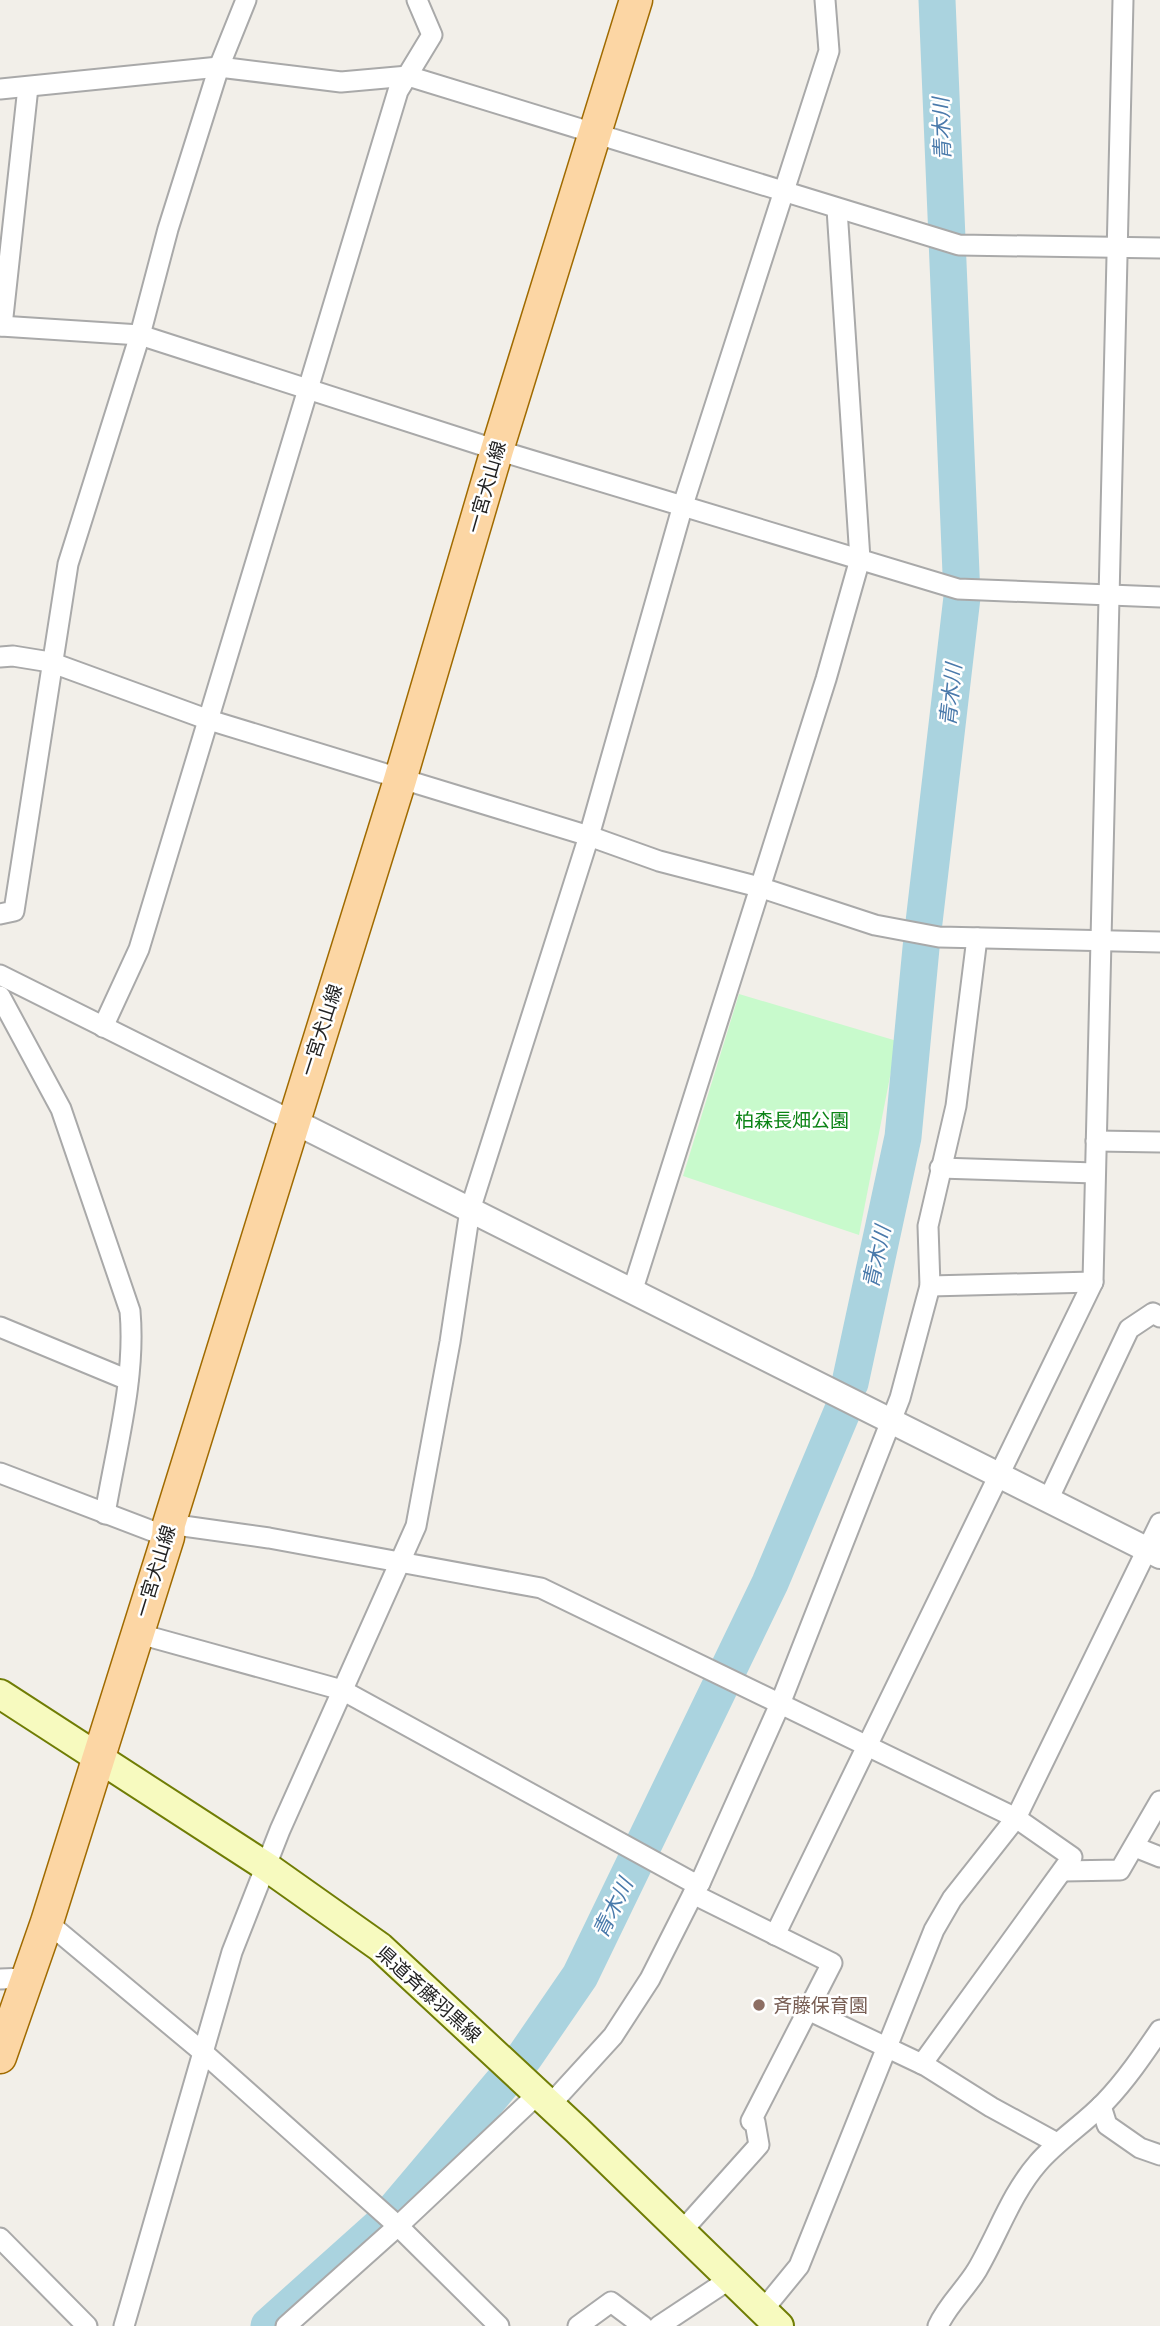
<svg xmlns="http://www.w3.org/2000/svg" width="1160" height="2326" font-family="'Noto Sans','Noto Sans JP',sans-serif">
<rect width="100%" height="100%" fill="#f2efe9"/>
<path fill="#c8facc" d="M 739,994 L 897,1041 L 859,1235 L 683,1176 Z"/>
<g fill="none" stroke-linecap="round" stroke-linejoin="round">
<g stroke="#aad3df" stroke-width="37">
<path d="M 850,1383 L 903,1137 L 921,948 L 962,597 L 937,0"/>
<path d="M 269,2326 L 384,2223 L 525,2056 L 580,1976 L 770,1583 L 842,1412"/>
</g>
<defs>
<g id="minor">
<path d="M 0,89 L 219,67 L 341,82 L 408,76 L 959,245 L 1160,248"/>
<path d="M 0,326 L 140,335 L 497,450 L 958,589 L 1160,597"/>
<path d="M 2,326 L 28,87"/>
<path d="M 0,657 L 13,656 L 50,662 L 209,720 L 589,836 L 659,861 L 759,887 L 875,925 L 939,937 L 1160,942"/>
<path d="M 0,914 L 14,911 L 68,564 L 140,335 L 168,229 L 219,67 L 246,0"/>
<path d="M 0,975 L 293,1121"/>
<path d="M 0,996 L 61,1109 L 130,1311 C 136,1378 116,1448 105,1514"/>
<path d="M 103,1027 L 139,949 L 398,91 L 432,35 L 417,0"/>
<path d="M 1096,1141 L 1160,1142"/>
<path d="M 940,1168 L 1095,1173"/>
<path d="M 930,1286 L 1093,1282"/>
<path d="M 633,1289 L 826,679 L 860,559 L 837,209"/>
<path d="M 0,1327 L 128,1380"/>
<path d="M 0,1473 L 168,1537"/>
<path d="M 1048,1500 L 1129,1329 L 1153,1313 L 1160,1317"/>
<path d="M 169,1524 L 269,1538 L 541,1588 L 1016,1818 L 1072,1857 L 922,2064"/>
<path d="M 136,1633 L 342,1690 L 690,1881 L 700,1883 L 693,1894 L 832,1963 L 808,2010 L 926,2066 L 991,2107 L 1057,2143"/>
<path d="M 1135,1847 L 1160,1857"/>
<path d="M 1063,1871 L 1120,1870 L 1160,1801"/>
<path d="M 700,1883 L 780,1704 L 900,1398 L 930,1286 L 928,1226 L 956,1106 L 977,938"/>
<path d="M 47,1922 L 205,2054 L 398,2226 L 499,2326"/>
<path d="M 775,1935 L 1093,1282 L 1123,0"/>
<path d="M 0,1979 L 26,1978"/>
<path d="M 550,2105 L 613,2036 L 650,1979 L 693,1894"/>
<path d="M 1101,2106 L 1107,2125 L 1140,2148 L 1160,2155"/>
<path d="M 682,2231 L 759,2145 L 755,2122 L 751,2121 L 808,2010"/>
<path d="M 0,2238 L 87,2326"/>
<path d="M 763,2310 L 799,2266 L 934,1930 L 952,1899 L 1016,1818 L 1160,1523"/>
<path d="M 124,2326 L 232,1952 L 280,1830 L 416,1526 L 450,1342 L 470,1210 L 589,836 L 683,505 L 829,51 L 825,0"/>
<path d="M 286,2326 L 398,2226 L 538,2094"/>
<path d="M 578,2326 L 611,2302 L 643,2326"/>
<path d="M 659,2326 L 730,2279"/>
<path d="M 938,2326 C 948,2304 965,2290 977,2270 C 998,2234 1011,2194 1038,2163 C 1058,2140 1084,2124 1105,2102 C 1126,2080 1143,2055 1160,2030"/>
</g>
<path id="tertiary" d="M 293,1121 L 1160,1556"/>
<path id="secondary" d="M 0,1694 L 267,1867 L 380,1947 L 577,2130 L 779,2326"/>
<path id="primary" d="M 0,2057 L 47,1922 L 168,1537 L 169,1524 L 400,780 L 497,450 L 636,0"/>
</defs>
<use href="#minor" stroke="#a9a9a9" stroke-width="23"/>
<use href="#tertiary" stroke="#a9a9a9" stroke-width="28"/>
<use href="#secondary" stroke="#707d05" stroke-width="32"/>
<use href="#primary" stroke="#a06b00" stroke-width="35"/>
<use href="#minor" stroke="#fff" stroke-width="19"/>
<use href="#tertiary" stroke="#fff" stroke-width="24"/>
<use href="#secondary" stroke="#f7fabf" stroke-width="28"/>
<use href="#primary" stroke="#fcd6a4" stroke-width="32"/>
</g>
<circle fill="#8d6e63" stroke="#fff" stroke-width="2.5" cx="759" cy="2005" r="7"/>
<g text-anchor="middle" stroke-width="5" stroke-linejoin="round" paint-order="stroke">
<g font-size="19" fill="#222" stroke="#fff">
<text transform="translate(486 487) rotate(-74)" y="7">一宮犬山線</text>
<text transform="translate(321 1030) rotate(-72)" y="7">一宮犬山線</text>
<text transform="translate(155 1571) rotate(-73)" y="7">一宮犬山線</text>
<text transform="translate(429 1994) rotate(42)" y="7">県道斉藤羽黒線</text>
</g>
<g font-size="19" fill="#0c8416" stroke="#fff">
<text x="792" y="1127">柏森長畑公園</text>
</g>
<g font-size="19" fill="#785e54" stroke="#fff" text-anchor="start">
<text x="773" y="2012">斉藤保育園</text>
</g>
<g font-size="21" font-style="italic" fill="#4a7aab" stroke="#fff">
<text transform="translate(942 129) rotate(-92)" y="7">青木川</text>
<text transform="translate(951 695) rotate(-84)" y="7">青木川</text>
<text transform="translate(877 1257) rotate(-78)" y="7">青木川</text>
<text transform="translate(613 1908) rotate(-64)" y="7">青木川</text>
</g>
</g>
</svg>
